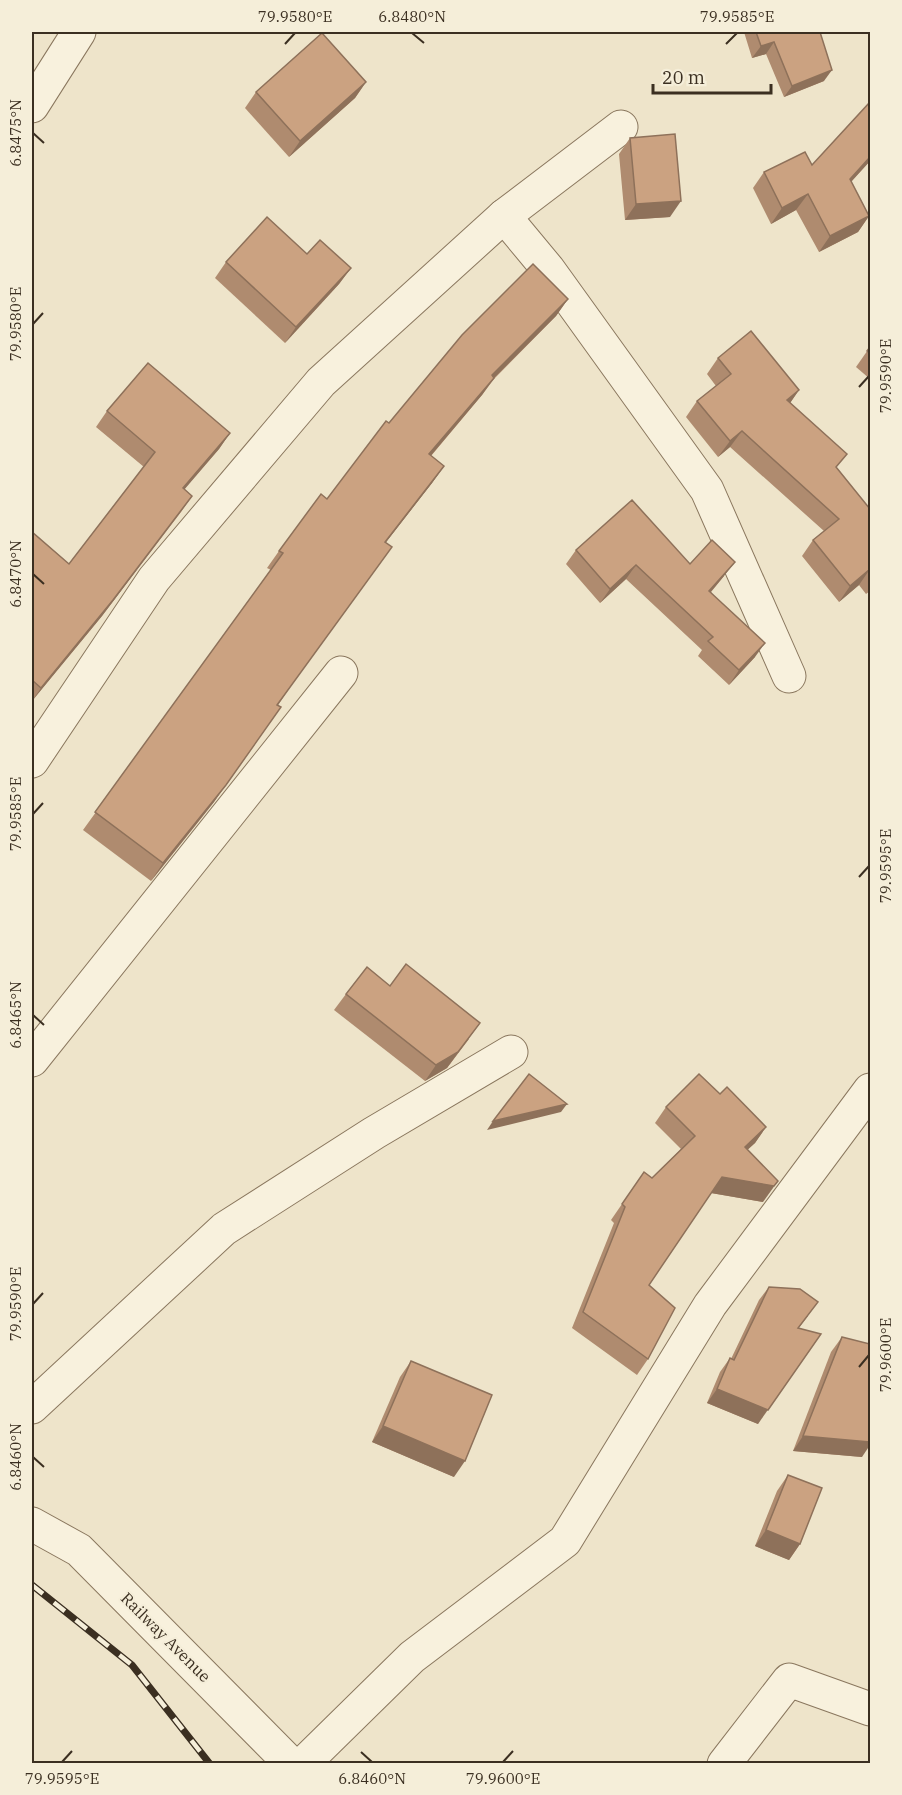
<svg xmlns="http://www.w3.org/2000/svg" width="902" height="1795" font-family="'IBM Plex Serif',serif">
<rect width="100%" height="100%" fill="#eee4ca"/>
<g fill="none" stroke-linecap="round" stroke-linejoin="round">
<defs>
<g id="minor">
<path d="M 32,106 L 79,32"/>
<path d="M 504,216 L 548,269 L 707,490 L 789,676"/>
<path d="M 32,761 L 154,579 L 321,382 L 504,216 L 621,127"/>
<path d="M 32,1060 L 341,673"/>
<path d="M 32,1407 L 224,1229 L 374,1133 L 511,1052"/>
<path d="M 32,1524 L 79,1550 L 291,1764"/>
<path d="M 303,1764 L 412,1657 L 565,1541 L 710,1305 L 870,1090"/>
<path d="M 724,1764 L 789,1680 L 870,1709"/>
</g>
</defs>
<use href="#minor" stroke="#8a775e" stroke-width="35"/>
<use href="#minor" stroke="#f8f1dd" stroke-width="33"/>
<defs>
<path id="rail" d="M 32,1585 L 132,1665 L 210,1764"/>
</defs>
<use href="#rail" stroke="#3b2f21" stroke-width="7"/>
<use href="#rail" stroke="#f5eed9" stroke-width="4.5" stroke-dasharray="14" stroke-linecap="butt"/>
</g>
<g fill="#af8b6f">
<path d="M 744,32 L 820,32 L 824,81 L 784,97 L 766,54 L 752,58 Z"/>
<path d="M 366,82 L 355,98 L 289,157 L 245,108 L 256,92 Z"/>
<path d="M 630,138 L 670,217 L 625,220 L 619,154 Z"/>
<path d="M 870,161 L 851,182 L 869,216 L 858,232 L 819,252 L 796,210 L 771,224 L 753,188 L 764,172 L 812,165 Z"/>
<path d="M 307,254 L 351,268 L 339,284 L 285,343 L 215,278 L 226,262 Z"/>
<path d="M 568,299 L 556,316 L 494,379 L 482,395 L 431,456 L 444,466 L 432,483 L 386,542 L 214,802 L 151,881 L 83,830 L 271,570 L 267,568 L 279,551 L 327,499 L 389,423 Z"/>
<path d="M 870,347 L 870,379 L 856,367 Z"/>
<path d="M 718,358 L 799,390 L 790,403 L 837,468 L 870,509 L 870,591 L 866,594 L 859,585 L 839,602 L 802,556 L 813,540 L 824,531 L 730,447 L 718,457 L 686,417 L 697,401 L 716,386 L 707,374 Z"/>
<path d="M 107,411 L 230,433 L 219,449 L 184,489 L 192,496 L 181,512 L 102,616 L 32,701 L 32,532 L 69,564 L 144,467 L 96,427 Z"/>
<path d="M 576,550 L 690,564 L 724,576 L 711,592 L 755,657 L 729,685 L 698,656 L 702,650 L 626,579 L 600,603 L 566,564 Z"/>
<path d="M 346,994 L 469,1039 L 447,1068 L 425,1081 L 334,1010 Z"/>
<path d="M 720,1094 L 766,1127 L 755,1143 L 747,1150 L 763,1202 L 711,1193 L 649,1285 L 648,1359 L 637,1375 L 572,1328 L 614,1223 L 611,1220 L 644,1172 L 652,1178 L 681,1149 L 655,1123 L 666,1107 Z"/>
<path d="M 769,1287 L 808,1316 L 798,1329 L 758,1424 L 707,1403 L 720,1372 L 730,1358 L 731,1359 L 759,1300 Z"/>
<path d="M 842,1337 L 862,1457 L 793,1451 L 831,1352 Z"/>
<path d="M 411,1361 L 454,1477 L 372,1442 L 400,1377 Z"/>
<path d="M 788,1475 L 800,1544 L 789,1560 L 755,1546 L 777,1491 Z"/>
</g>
<g fill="#8e715a">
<path d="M 774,42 L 766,54 L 752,58 L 761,46 Z"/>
<path d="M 832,70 L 824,81 L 784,97 L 792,86 Z"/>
<path d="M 366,82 L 355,98 L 289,157 L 300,141 Z"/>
<path d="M 870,157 L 870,161 L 839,195 L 850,179 Z"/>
<path d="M 808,194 L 796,210 L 771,224 L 782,208 Z"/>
<path d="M 681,201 L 670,217 L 625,220 L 636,204 Z"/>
<path d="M 869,216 L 858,232 L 819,252 L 830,236 Z"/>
<path d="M 351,268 L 339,284 L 285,343 L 296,327 Z"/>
<path d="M 568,299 L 556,316 L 494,378 L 482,395 L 417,472 L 429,454 L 492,375 Z"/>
<path d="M 799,390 L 788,406 L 787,400 Z"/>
<path d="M 742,431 L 730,447 L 718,457 L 730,441 Z"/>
<path d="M 230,433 L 219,449 L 172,504 L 183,488 Z"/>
<path d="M 444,466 L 432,483 L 373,559 L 385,542 Z"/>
<path d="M 192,496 L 102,616 L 32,701 L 41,688 Z"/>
<path d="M 735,562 L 724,576 L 699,606 L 709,591 Z"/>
<path d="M 636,565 L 626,579 L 600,603 L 610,589 Z"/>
<path d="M 870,569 L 859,585 L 839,602 L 850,586 Z"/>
<path d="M 765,643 L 755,657 L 729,685 L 739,670 Z"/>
<path d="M 281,707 L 214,802 L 151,881 L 163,863 Z"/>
<path d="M 480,1023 L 447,1068 L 425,1081 L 436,1065 Z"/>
<path d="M 567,1104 L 561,1112 L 487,1130 L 493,1121 Z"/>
<path d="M 766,1127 L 755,1143 L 733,1163 L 745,1147 Z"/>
<path d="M 722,1177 L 778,1181 L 763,1202 L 711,1193 Z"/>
<path d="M 821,1334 L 758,1424 L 707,1403 L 717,1389 Z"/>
<path d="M 383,1426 L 465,1461 L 454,1477 L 372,1442 Z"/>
<path d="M 803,1436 L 870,1442 L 870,1445 L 862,1457 L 793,1451 Z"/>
<path d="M 766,1530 L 800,1544 L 789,1560 L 755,1546 Z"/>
</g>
<g fill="#cba281" stroke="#8e715a" stroke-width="1.5">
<path d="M 756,32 L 820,32 L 832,70 L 792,86 L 774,42 L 761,46 Z"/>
<path d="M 322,33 L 366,82 L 300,141 L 256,92 Z"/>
<path d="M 870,102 L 870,157 L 850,179 L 869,216 L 830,236 L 808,194 L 782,208 L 764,172 L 805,152 L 812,165 Z"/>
<path d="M 675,134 L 681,201 L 636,204 L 630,138 Z"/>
<path d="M 267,217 L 307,254 L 320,240 L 351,268 L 296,327 L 226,262 Z"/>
<path d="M 533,264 L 568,299 L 492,375 L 494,378 L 429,454 L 444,466 L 385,542 L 392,547 L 277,705 L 281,707 L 226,785 L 163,863 L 95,812 L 283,553 L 279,551 L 321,494 L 327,499 L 386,421 L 389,423 L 462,335 Z"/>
<path d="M 751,331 L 799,390 L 787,400 L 847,454 L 836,467 L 870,509 L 870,569 L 850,586 L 813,540 L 839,519 L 742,431 L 730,441 L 697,401 L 731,374 L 718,358 Z"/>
<path d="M 870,347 L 870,354 L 867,351 Z"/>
<path d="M 148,363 L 230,433 L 183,488 L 192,496 L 113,600 L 41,688 L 32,680 L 32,532 L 69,564 L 155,452 L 107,411 Z"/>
<path d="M 632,500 L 690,564 L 712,540 L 735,562 L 709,591 L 765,643 L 739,670 L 708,641 L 713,637 L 636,565 L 610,589 L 576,550 Z"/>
<path d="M 406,964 L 480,1023 L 458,1052 L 436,1065 L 346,994 L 367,967 L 390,986 Z"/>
<path d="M 529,1074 L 567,1104 L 493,1121 Z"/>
<path d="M 699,1074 L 720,1094 L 727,1087 L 766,1127 L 745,1147 L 778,1181 L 774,1186 L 722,1177 L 649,1285 L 675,1308 L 648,1359 L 583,1312 L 625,1207 L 622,1204 L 644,1172 L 652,1178 L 695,1136 L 666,1107 Z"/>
<path d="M 769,1287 L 800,1289 L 818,1302 L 798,1328 L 821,1334 L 768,1410 L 717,1389 L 730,1358 L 734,1360 Z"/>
<path d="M 842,1337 L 870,1344 L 870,1442 L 803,1436 Z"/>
<path d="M 411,1361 L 492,1395 L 465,1461 L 383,1426 Z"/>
<path d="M 788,1475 L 822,1488 L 800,1544 L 766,1530 Z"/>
</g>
<path fill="none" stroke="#3b2f21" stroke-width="2" d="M 412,33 L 424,43M 285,44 L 295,33M 726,44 L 737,33M 33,133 L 44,143M 33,324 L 43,313M 859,387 L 869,376M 33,574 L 44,584M 33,814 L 43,803M 859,877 L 869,866M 33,1015 L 44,1025M 33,1304 L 43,1293M 859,1367 L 869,1355M 33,1457 L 44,1467M 361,1752 L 372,1762M 62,1762 L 72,1751M 503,1762 L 513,1751"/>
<g text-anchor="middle" stroke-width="4.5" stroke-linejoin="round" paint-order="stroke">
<g font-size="16" fill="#3b2f21" stroke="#f5eed9">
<text transform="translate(166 1637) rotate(45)" y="6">Railway Avenue</text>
</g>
</g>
<rect width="902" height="1795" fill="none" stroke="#f5eed9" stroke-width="66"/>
<path d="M653 84v9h118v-9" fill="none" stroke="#3b2f21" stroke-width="3"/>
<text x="662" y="84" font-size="18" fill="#3b2f21" stroke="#f5eed9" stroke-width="4.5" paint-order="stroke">20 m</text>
<rect x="33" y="33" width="836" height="1729" fill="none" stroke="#3b2f21" stroke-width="2"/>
<g font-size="15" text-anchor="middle" fill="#3b2f21">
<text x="295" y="22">79.9580°E</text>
<text x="412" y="22">6.8480°N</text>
<text x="737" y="22">79.9585°E</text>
<text transform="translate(16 133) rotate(-90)" y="5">6.8475°N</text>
<text transform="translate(16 324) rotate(-90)" y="5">79.9580°E</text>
<text transform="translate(886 376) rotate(-90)" y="5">79.9590°E</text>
<text transform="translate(16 574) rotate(-90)" y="5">6.8470°N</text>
<text transform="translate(16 814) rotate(-90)" y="5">79.9585°E</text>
<text transform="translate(886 866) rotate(-90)" y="5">79.9595°E</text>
<text transform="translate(16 1015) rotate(-90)" y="5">6.8465°N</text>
<text transform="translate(16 1304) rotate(-90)" y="5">79.9590°E</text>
<text transform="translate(886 1355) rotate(-90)" y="5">79.9600°E</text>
<text transform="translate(16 1457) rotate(-90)" y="5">6.8460°N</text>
<text x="62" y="1784">79.9595°E</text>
<text x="372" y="1784">6.8460°N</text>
<text x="503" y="1784">79.9600°E</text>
</g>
</svg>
